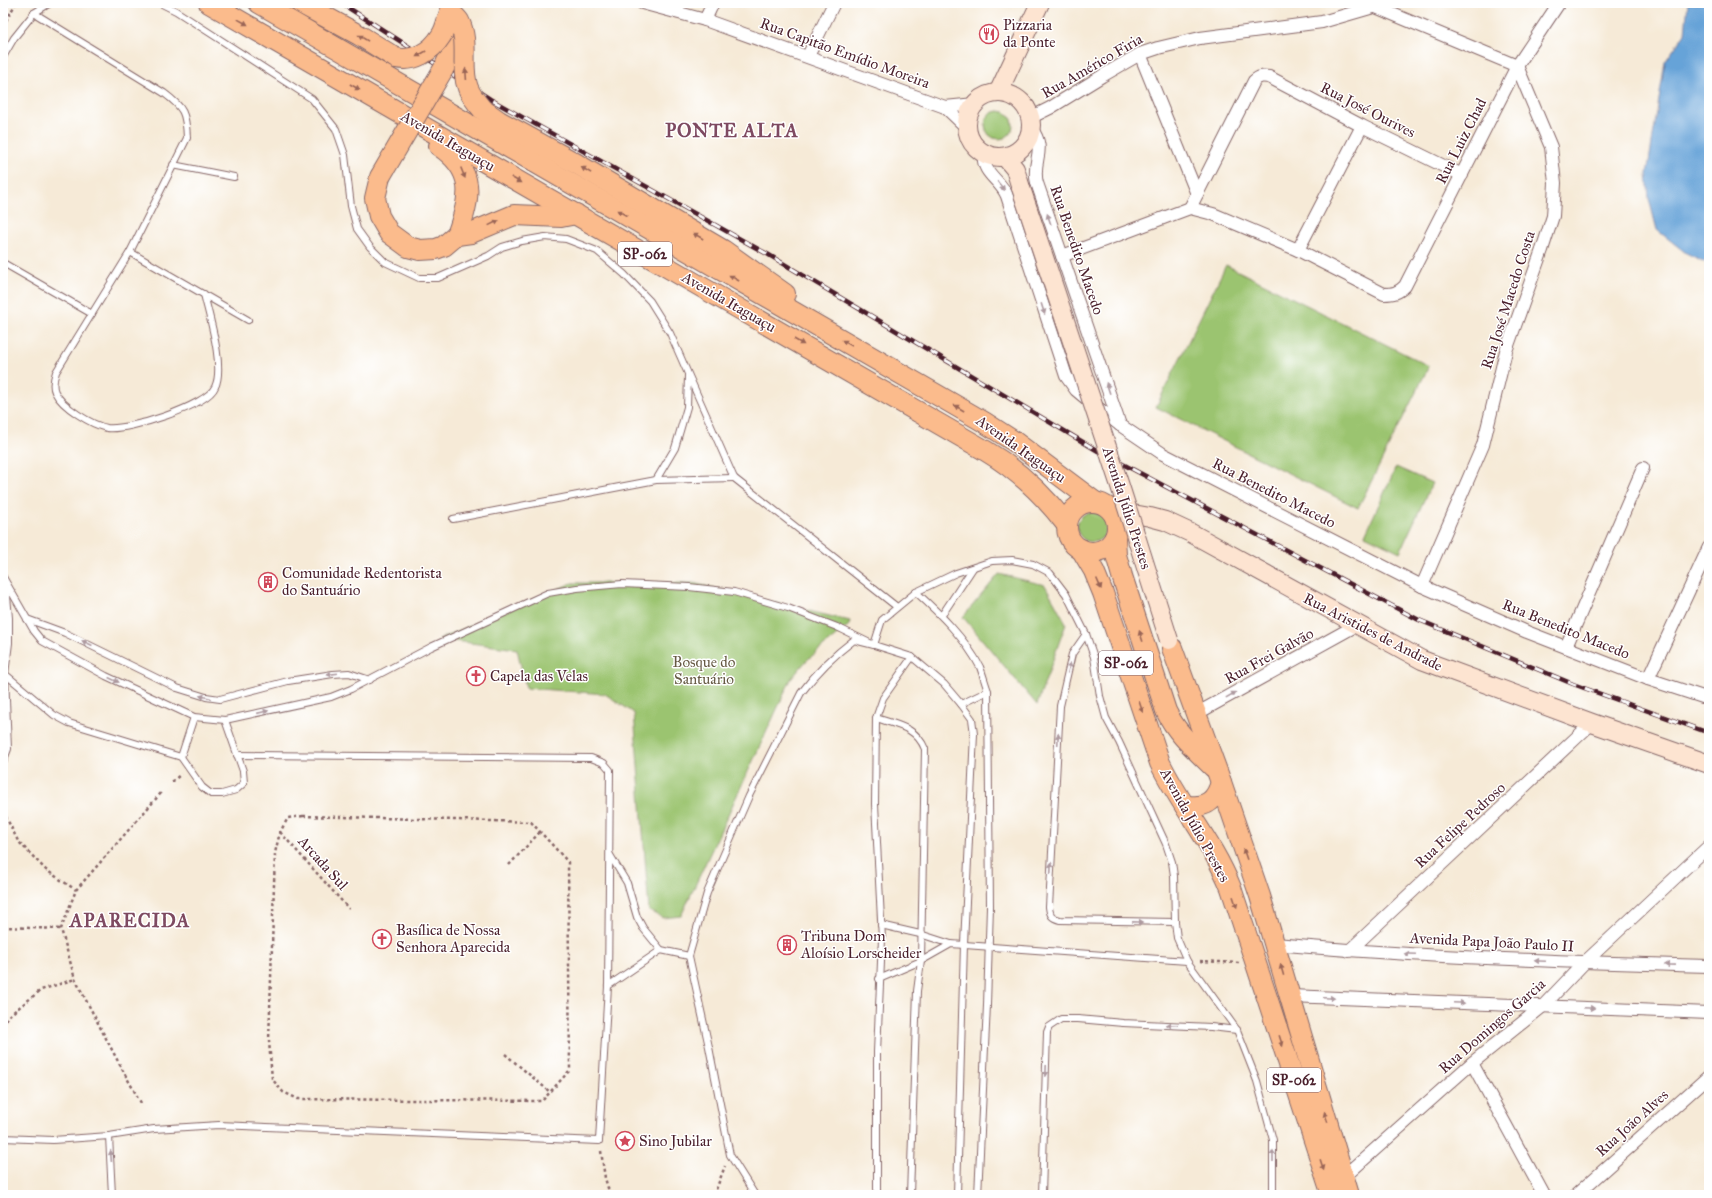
<svg xmlns="http://www.w3.org/2000/svg" width="1712" height="1198" font-family="'IM FELL Great Primer',serif">
<rect width="100%" height="100%" fill="#fff"/>
<filter id="ink" filterUnits="userSpaceOnUse"><feTurbulence type="fractalNoise" baseFrequency=".025" numOctaves="2"/><feDisplacementMap in="SourceGraphic" scale="8" xChannelSelector="R" yChannelSelector="G"/><feConvolveMatrix kernelMatrix="1 2 1 2 8 2 1 2 1" color-interpolation-filters="sRGB"/></filter>
<filter id="wash" filterUnits="userSpaceOnUse"><feTurbulence type="fractalNoise" baseFrequency=".012" numOctaves="4" result="noise"/><feDisplacementMap in="SourceGraphic" scale="16" xChannelSelector="R" yChannelSelector="G"/><feGaussianBlur stdDeviation="0.9" result="paint"/><feColorMatrix in="noise" values="0 0 0 0 0 0 0 0 0 0 0 0 0 0 0 0 0 1.4 0 .05"/><feComposite in="paint" operator="in"/></filter>
<g filter="url(#wash)">
<rect width="100%" height="100%" fill="#f6ead7"/>
<g fill="#9bc470" stroke="#72724e">
<circle cx="999" cy="125" r="14"/>
<path d="M 1226,265 L 1429,366 L 1358,508 L 1156,407 Z"/>
<path d="M 1396,467 L 1432,483 L 1400,552 L 1365,535 Z"/>
<circle cx="1092" cy="527" r="15"/>
<path d="M 999,574 L 1045,585 L 1066,623 L 1037,705 L 963,617 Z"/>
<path d="M 572,583 L 693,583 L 850,621 L 849,625 L 806,661 L 791,679 L 681,916 L 663,918 L 649,911 L 634,713 L 605,694 L 526,688 L 517,649 L 439,639 Z"/>
</g>
<path fill="#66a3d8" stroke="#586182" d="M 1688,3 L 1709,3 L 1709,264 L 1686,253 L 1657,230 L 1649,199 L 1647,174 L 1665,62 L 1685,33 Z"/>
</g>
<g filter="url(#ink)">
<g fill="none" stroke-linecap="round" stroke-linejoin="round">
<defs>
<g id="lane">
<path d="M 160,3 L 176,11 L 312,99 L 336,129 L 345,155 L 351,206 L 357,229 L 370,247 L 385,262 L 419,278 L 438,278 L 488,256 L 502,247 L 522,241 L 545,237 L 566,239 L 597,251 L 624,274 L 650,301 L 670,333 L 734,478 L 897,607"/>
<path d="M 34,13 L 164,93 C 184,108 186,113 187,138 L 130,252 L 56,372 C 54,378 52,386 55,392 C 62,407 92,425 107,428 C 128,431 207,406 215,387 C 225,367 209,316 204,294"/>
<path d="M 3,57 L 14,38 L 34,13 L 50,3"/>
<path d="M 173,165 L 234,177"/>
<path d="M 130,252 L 248,320"/>
<path d="M 5,264 L 92,314"/>
<path d="M 656,480 L 734,478"/>
<path d="M 453,519 L 656,480 L 675,448 L 687,407 L 688,376"/>
<path d="M 3,577 L 34,631 L 42,641 L 106,676 L 194,717 L 225,720 L 331,697 L 351,689 L 431,647 L 548,593 L 577,588 L 622,584 L 689,587 L 734,592 L 788,608 L 837,627 L 874,645 L 912,657 L 944,684 L 961,704 L 972,719 L 974,734 L 964,944 L 957,1195"/>
<path d="M 916,592 C 940,614 965,638 980,667 C 983,675 985,683 988,691 L 990,906 L 987,1005 L 978,1195"/>
<path d="M 942,615 L 973,568"/>
<path d="M 27,619 L 65,633 L 177,688 L 206,697 L 220,699 L 288,681 L 333,674 L 349,673 L 370,680"/>
<path d="M 1086,634 L 1072,654 L 1060,706 L 1049,907 C 1050,916 1052,918 1060,920 L 1175,922"/>
<path d="M 5,674 L 54,715 L 69,723 L 181,757 L 202,787 L 211,794 L 222,794 L 236,790 L 244,783 L 243,771 L 225,720"/>
<path d="M 961,704 L 988,691"/>
<path d="M 876,718 C 897,725 916,727 925,749 L 921,961 L 917,991 L 910,1195"/>
<path d="M 181,757 L 194,717"/>
<path d="M 3,762 L 8,749 L 5,674 L 9,643 L 9,618 L 6,585"/>
<path d="M 610,855 L 627,883 L 637,917 L 643,928 L 661,950"/>
<path d="M 881,925 L 920,934 L 951,944"/>
<path d="M 879,979 L 921,961 L 951,944 L 1187,961 L 1237,1030 L 1257,1081 L 1273,1140 L 1273,1195"/>
<path d="M 608,986 L 661,950 L 689,956"/>
<path d="M 109,1136 L 154,1129 L 219,1125 L 599,1141 L 608,986 L 610,770 L 604,763 L 591,758 L 237,755"/>
<path d="M 3,1138 L 53,1140 L 109,1136 L 112,1195"/>
<path d="M 755,1195 L 730,1155 L 709,1047 L 689,956 L 707,893 L 749,796 L 801,693 C 816,673 834,655 854,640 L 874,645 L 882,620 L 916,592 L 956,573 L 992,561 L 1012,560 L 1033,564 L 1050,573 L 1066,594 L 1086,634 L 1094,657 L 1100,696 L 1106,718 L 1119,742 L 1166,844 L 1172,862 L 1174,876 L 1175,922 L 1177,938 L 1187,961"/>
<path d="M 877,1195 L 877,1052 L 882,939 L 875,804 L 876,718 L 883,698 L 912,657"/>
<path d="M 1042,1195 L 1047,1032 L 1049,1027 L 1061,1019 L 1078,1019 L 1123,1023 L 1211,1027 L 1237,1030"/>
</g>
<g id="street">
<path d="M 642,3 L 705,20 L 945,107 L 967,128"/>
<path d="M 1366,3 L 1517,66 L 1551,147 L 1555,183 L 1553,216 L 1542,250 L 1506,351 L 1483,445 L 1422,586"/>
<path d="M 705,20 L 713,3"/>
<path d="M 1140,54 L 1197,194"/>
<path d="M 808,56 L 834,3"/>
<path d="M 945,107 L 975,104"/>
<path d="M 1030,118 L 1050,108 L 1102,76 L 1140,54 L 1158,48 L 1200,38 L 1322,22 L 1377,6"/>
<path d="M 1031,128 C 1048,151 1031,160 1037,183 L 1120,425"/>
<path d="M 984,154 C 981,173 1001,180 1007,196 L 1066,376 L 1076,390 L 1088,400 L 1120,425 L 1163,454 L 1422,586 L 1527,632 L 1648,679 L 1709,699"/>
<path d="M 1190,208 L 1254,81 C 1259,76 1263,76 1269,77 L 1362,126 L 1462,175"/>
<path d="M 1298,250 L 1362,126"/>
<path d="M 1062,256 L 1190,208 L 1213,214 L 1298,250 L 1384,294 C 1393,294 1398,293 1405,286 L 1517,66 L 1559,3"/>
<path d="M 1566,647 L 1643,468"/>
<path d="M 1648,679 L 1709,547"/>
<path d="M 1196,714 L 1357,625"/>
<path d="M 1275,944 C 1419,957 1564,962 1709,966"/>
<path d="M 1349,951 L 1592,723"/>
<path d="M 1290,996 L 1709,1013"/>
<path d="M 1472,1063 L 1544,1195"/>
<path d="M 1344,1177 L 1472,1063 L 1543,1006 L 1584,963 L 1709,846"/>
<path d="M 1576,1195 L 1709,1076"/>
</g>
<g id="secondary">
<circle cx="999" cy="125" r="32"/>
<path d="M 998,93 L 1040,3"/>
<path d="M 1005,157 L 1015,169 L 1021,188"/>
<path d="M 1111,510 L 1150,517 L 1165,521 L 1191,533 L 1422,660 L 1592,723 L 1709,764"/>
</g>
<g id="primary">
<path d="M 209,3 L 986,451 C 1018,470 1044,495 1067,525"/>
<path d="M 259,3 L 984,422 L 1015,442 L 1095,502"/>
<path d="M 300,3 L 359,35 L 396,58"/>
<path d="M 444,68 C 452,51 459,36 452,18"/>
<path d="M 482,109 L 499,121 L 577,164 L 723,250 L 785,294"/>
<path d="M 439,146 C 476,171 471,197 457,235"/>
<path d="M 380,177 L 375,198 L 379,216 L 389,233 L 408,247 L 420,250 L 436,249 L 444,246 L 457,235 L 471,233 L 514,215 L 561,217 L 576,214"/>
<circle cx="1092" cy="527" r="25"/>
<path d="M 1115,537 L 1116,555 L 1122,576 L 1166,711 C 1177,734 1195,749 1213,767"/>
<path d="M 1081,549 L 1094,571 L 1103,593 L 1160,763 C 1181,806 1213,843 1231,888 L 1332,1195"/>
<path d="M 1172,648 L 1221,782 L 1260,896 L 1349,1195"/>
<path d="M 1185,806 C 1205,808 1216,802 1221,782"/>
</g>
</defs>
<use href="#lane" stroke="#866667" stroke-width="8"/>
<use href="#street" stroke="#866667" stroke-width="14"/>
<use href="#secondary" stroke="#866667" stroke-width="20"/>
<use href="#primary" stroke="#866667" stroke-width="22"/>
<g stroke="#866667" stroke-width="2.5" stroke-dasharray="3 3" stroke-linecap="butt">
<path d="M 3,26 L 16,3"/>
<path d="M 172,782 L 181,774"/>
<path d="M 3,811 L 18,841 L 46,870 L 76,890"/>
<path d="M 303,816 L 531,822 L 568,862 L 570,1070 L 542,1101 L 298,1099 L 283,1092 L 272,1079 L 269,1041 L 275,853 L 280,832 L 288,818 Z"/>
<path d="M 280,832 L 349,909"/>
<path d="M 509,865 L 540,832"/>
<path d="M 3,927 L 61,929"/>
<path d="M 1200,961 L 1239,963"/>
<path d="M 3,1026 L 7,1017 L 41,990 L 75,979"/>
<path d="M 505,1054 L 550,1092"/>
<path d="M 141,1103 L 122,1069 L 75,979 L 61,929 L 76,890 L 161,793"/>
<path d="M 601,1151 L 605,1178 L 610,1195"/>
<path d="M 714,1195 L 725,1166"/>
</g>
<use href="#lane" stroke="#fff" stroke-width="6"/>
<use href="#street" stroke="#fff" stroke-width="12"/>
<use href="#secondary" stroke="#fde4d1" stroke-width="18"/>
<use href="#primary" stroke="#fbbb8c" stroke-width="20"/>
<defs>
<path id="rail" d="M 341,3 L 490,99 L 769,255 L 1098,451 L 1419,620 L 1573,684 L 1709,733"/>
</defs>
<use href="#rail" stroke="#4a1f2b" stroke-width="4.5"/>
<use href="#rail" stroke="#fff" stroke-width="3" stroke-dasharray="9" stroke-linecap="butt"/>
<defs>
<path id="secondary-bridge" d="M 1021,188 L 1120,486 L 1169,640"/>
<g id="primary-bridge">
<path d="M 396,58 C 414,62 431,52 441,36 C 446,29 447,20 450,12 C 453,15 457,18 459,21 C 470,42 460,68 468,88 C 471,96 476,102 482,109"/>
<path d="M 380,177 L 444,68"/>
</g>
</defs>
<use href="#secondary-bridge" stroke="#866667" stroke-width="20" stroke-linecap="butt"/>
<use href="#primary-bridge" stroke="#866667" stroke-width="22" stroke-linecap="butt"/>
<use href="#secondary-bridge" stroke="#fde4d1" stroke-width="18"/>
<use href="#primary-bridge" stroke="#fbbb8c" stroke-width="20"/>
</g>
<defs><path id="oneway-solid" d="M-6-.8H1V-3.2L6.5 0L1 3.2V.8H-6Z"/></defs>
<g fill="#9a6557">
<use href="#oneway-solid" transform="translate(243 22) rotate(29)"/>
<use href="#oneway-solid" transform="translate(363 38) rotate(-149)"/>
<use href="#oneway-solid" transform="translate(421 54) rotate(150)"/>
<use href="#oneway-solid" transform="translate(466 74) rotate(-94)"/>
<use href="#oneway-solid" transform="translate(355 87) rotate(30)"/>
<use href="#oneway-solid" transform="translate(586 170) rotate(-149)"/>
<use href="#oneway-solid" transform="translate(463 173) rotate(68)"/>
<use href="#oneway-solid" transform="translate(516 180) rotate(30)"/>
<use href="#oneway-solid" transform="translate(622 213) rotate(-150)"/>
<use href="#oneway-solid" transform="translate(494 223) rotate(-26)"/>
<use href="#oneway-solid" transform="translate(698 236) rotate(-150)"/>
<use href="#oneway-solid" transform="translate(734 278) rotate(-150)"/>
<use href="#oneway-solid" transform="translate(799 342) rotate(30)"/>
<use href="#oneway-solid" transform="translate(847 343) rotate(-150)"/>
<use href="#oneway-solid" transform="translate(959 408) rotate(-150)"/>
<use href="#oneway-solid" transform="translate(1099 584) rotate(67)"/>
<use href="#oneway-solid" transform="translate(1141 636) rotate(-108)"/>
<use href="#oneway-solid" transform="translate(1141 707) rotate(71)"/>
<use href="#oneway-solid" transform="translate(1245 854) rotate(-109)"/>
<use href="#oneway-solid" transform="translate(1235 902) rotate(71)"/>
<use href="#oneway-solid" transform="translate(1282 970) rotate(-106)"/>
<use href="#oneway-solid" transform="translate(1281 1041) rotate(72)"/>
<use href="#oneway-solid" transform="translate(1326 1117) rotate(-107)"/>
<use href="#oneway-solid" transform="translate(1322 1165) rotate(72)"/>
</g>
<g fill="#ae9aa0">
<use href="#oneway-solid" transform="translate(1001 186) rotate(51)"/>
<use href="#oneway-solid" transform="translate(1049 219) rotate(-109)"/>
<use href="#oneway-solid" transform="translate(1043 309) rotate(72)"/>
<use href="#oneway-solid" transform="translate(1108 388) rotate(-109)"/>
<use href="#oneway-solid" transform="translate(87 643) rotate(-155)"/>
<use href="#oneway-solid" transform="translate(1069 668) rotate(-77)"/>
<use href="#oneway-solid" transform="translate(332 674) rotate(173)"/>
<use href="#oneway-solid" transform="translate(114 680) rotate(25)"/>
<use href="#oneway-solid" transform="translate(1231 695) rotate(-29)"/>
<use href="#oneway-solid" transform="translate(205 697) rotate(-167)"/>
<use href="#oneway-solid" transform="translate(263 712) rotate(-13)"/>
<use href="#oneway-solid" transform="translate(1058 739) rotate(-87)"/>
<use href="#oneway-solid" transform="translate(1051 868) rotate(-87)"/>
<use href="#oneway-solid" transform="translate(1138 922) rotate(1)"/>
<use href="#oneway-solid" transform="translate(1410 954) rotate(-177)"/>
<use href="#oneway-solid" transform="translate(1540 961) rotate(-177)"/>
<use href="#oneway-solid" transform="translate(1670 965) rotate(-179)"/>
<use href="#oneway-solid" transform="translate(1329 998) rotate(2)"/>
<use href="#oneway-solid" transform="translate(1459 1003) rotate(2)"/>
<use href="#oneway-solid" transform="translate(1589 1008) rotate(3)"/>
<use href="#oneway-solid" transform="translate(1172 1025) rotate(-178)"/>
<use href="#oneway-solid" transform="translate(1046 1071) rotate(92)"/>
<use href="#oneway-solid" transform="translate(111 1156) rotate(-94)"/>
<use href="#oneway-solid" transform="translate(1273 1156) rotate(-90)"/>
</g>
</g>
<defs>
<symbol id="restaurant-ring" viewBox="-11 -11 22 22"><circle r="9.5" fill="#fff" stroke="#d1495b" stroke-width="1.5"/><path d="M-5-6h1v4h1v-4h1v4h1v-4h1v5L-1.5 .5V6h-2V.5L-5-1ZM5-6V6H3V1.5H1.5Q1.5-4 5-6Z" fill="#d1495b"/></symbol>
<symbol id="building-ring" viewBox="-11 -11 22 22"><circle r="9.5" fill="#fff" stroke="#d1495b" stroke-width="1.5"/><path d="M-4-6H4V6H1V3H-1V6H-4ZM-2.5-4.3h1.7v1.8h-1.7ZM.8-4.3h1.7v1.8H.8ZM-2.5-1h1.7V.8h-1.7ZM.8-1h1.7V.8H.8Z" fill="#d1495b"/></symbol>
<symbol id="church-ring" viewBox="-11 -11 22 22"><circle r="9.5" fill="#fff" stroke="#d1495b" stroke-width="1.5"/><path d="M-1.2-6h2.4v3.5h3.3v2.4h-3.3V6h-2.4V-.1h-3.3v-2.4h3.3Z" fill="#d1495b"/></symbol>
<symbol id="sight-ring" viewBox="-11 -11 22 22"><circle r="9.5" fill="#fff" stroke="#d1495b" stroke-width="1.5"/><path d="M0-6L1.8-2.2L6-1.7L2.9 1.2L3.7 5.4L0 3.3L-3.7 5.4L-2.9 1.2L-6-1.7L-1.8-2.2Z" fill="#d1495b"/></symbol>
</defs>
<g fill-rule="evenodd">
<use href="#restaurant-ring" x="978" y="23" width="22" height="22"/>
<use href="#building-ring" x="257" y="571" width="22" height="22"/>
<use href="#church-ring" x="465" y="665" width="22" height="22"/>
<use href="#church-ring" x="371" y="928" width="22" height="22"/>
<use href="#building-ring" x="776" y="934" width="22" height="22"/>
<use href="#sight-ring" x="614" y="1130" width="22" height="22"/>
</g>
<g text-anchor="middle" stroke-width="3" stroke-linejoin="round" paint-order="stroke">
<g fill="#fff" stroke="#80626b" stroke-width="1">
<rect x="618" y="242" width="54" height="24" rx="3"/>
<rect x="1099" y="651" width="54" height="24" rx="3"/>
<rect x="1267" y="1068" width="54" height="24" rx="3"/>
</g>
<g font-size="14" font-weight="bold" fill="#4a1f2b">
<text x="645" y="259">SP-062</text>
<text x="1126" y="668">SP-062</text>
<text x="1294" y="1085">SP-062</text>
</g>
<g font-size="15" fill="#4a1f2b" stroke="#fff" text-anchor="start">
<text x="1003" y="30">Pizzaria<tspan x="1003" dy="17">da Ponte</tspan></text>
<text x="282" y="578">Comunidade Redentorista<tspan x="282" dy="17">do Santuário</tspan></text>
<text x="490" y="681">Capela das Velas</text>
<text x="396" y="935">Basílica de Nossa<tspan x="396" dy="17">Senhora Aparecida</tspan></text>
<text x="801" y="941">Tribuna Dom<tspan x="801" dy="17">Aloísio Lorscheider</tspan></text>
<text x="639" y="1146">Sino Jubilar</text>
</g>
<g font-size="15" fill="#4a1f2b" stroke="#fff">
<text transform="translate(845 53) rotate(20)" y="5">Rua Capitão Emídio Moreira</text>
<text transform="translate(1092 66) rotate(-30)" y="5">Rua Américo Firia</text>
<text transform="translate(1368 110) rotate(27)" y="5">Rua José Ourives</text>
<text transform="translate(448 141) rotate(30)" y="5">Avenida Itaguaçu</text>
<text transform="translate(1461 141) rotate(-63)" y="5">Rua Luiz Chad</text>
<text transform="translate(1077 250) rotate(71)" y="5">Rua Benedito Macedo</text>
<text transform="translate(1508 300) rotate(-72)" y="5">Rua José Macedo Costa</text>
<text transform="translate(729 302) rotate(30)" y="5">Avenida Itaguaçu</text>
<text transform="translate(1021 449) rotate(35)" y="5">Avenida Itaguaçu</text>
<text transform="translate(1274 493) rotate(27)" y="5">Rua Benedito Macedo</text>
<text transform="translate(1127 508) rotate(72)" y="5">Avenida Júlio Prestes</text>
<text transform="translate(1566 629) rotate(22)" y="5">Rua Benedito Macedo</text>
<text transform="translate(1373 632) rotate(27)" y="5">Rua Aristides de Andrade</text>
<text transform="translate(1269 656) rotate(-29)" y="5">Rua Frei Galvão</text>
<text transform="translate(1195 825) rotate(61)" y="5">Avenida Júlio Prestes</text>
<text transform="translate(1460 825) rotate(-43)" y="5">Rua Felipe Pedroso</text>
<text transform="translate(323 863) rotate(48)" y="5">Arcada Sul</text>
<text transform="translate(1492 942) rotate(3)" y="5">Avenida Papa João Paulo II</text>
<text transform="translate(1492 1026) rotate(-41)" y="5">Rua Domingos Garcia</text>
<text transform="translate(1632 1123) rotate(-42)" y="5">Rua João Alves</text>
</g>
<g font-size="15" fill="#665943" stroke="#fff">
<text x="704" y="667">Bosque do<tspan x="704" dy="17">Santuário</tspan></text>
</g>
<g font-size="19" font-weight="bold" letter-spacing="1" fill="#7e4a61" stroke="#fff">
<text x="732" y="137">PONTE ALTA</text>
<text x="130" y="927">APARECIDA</text>
</g>
</g>
<rect width="1712" height="1198" fill="none" stroke="#fff" stroke-width="16"/>
</svg>
